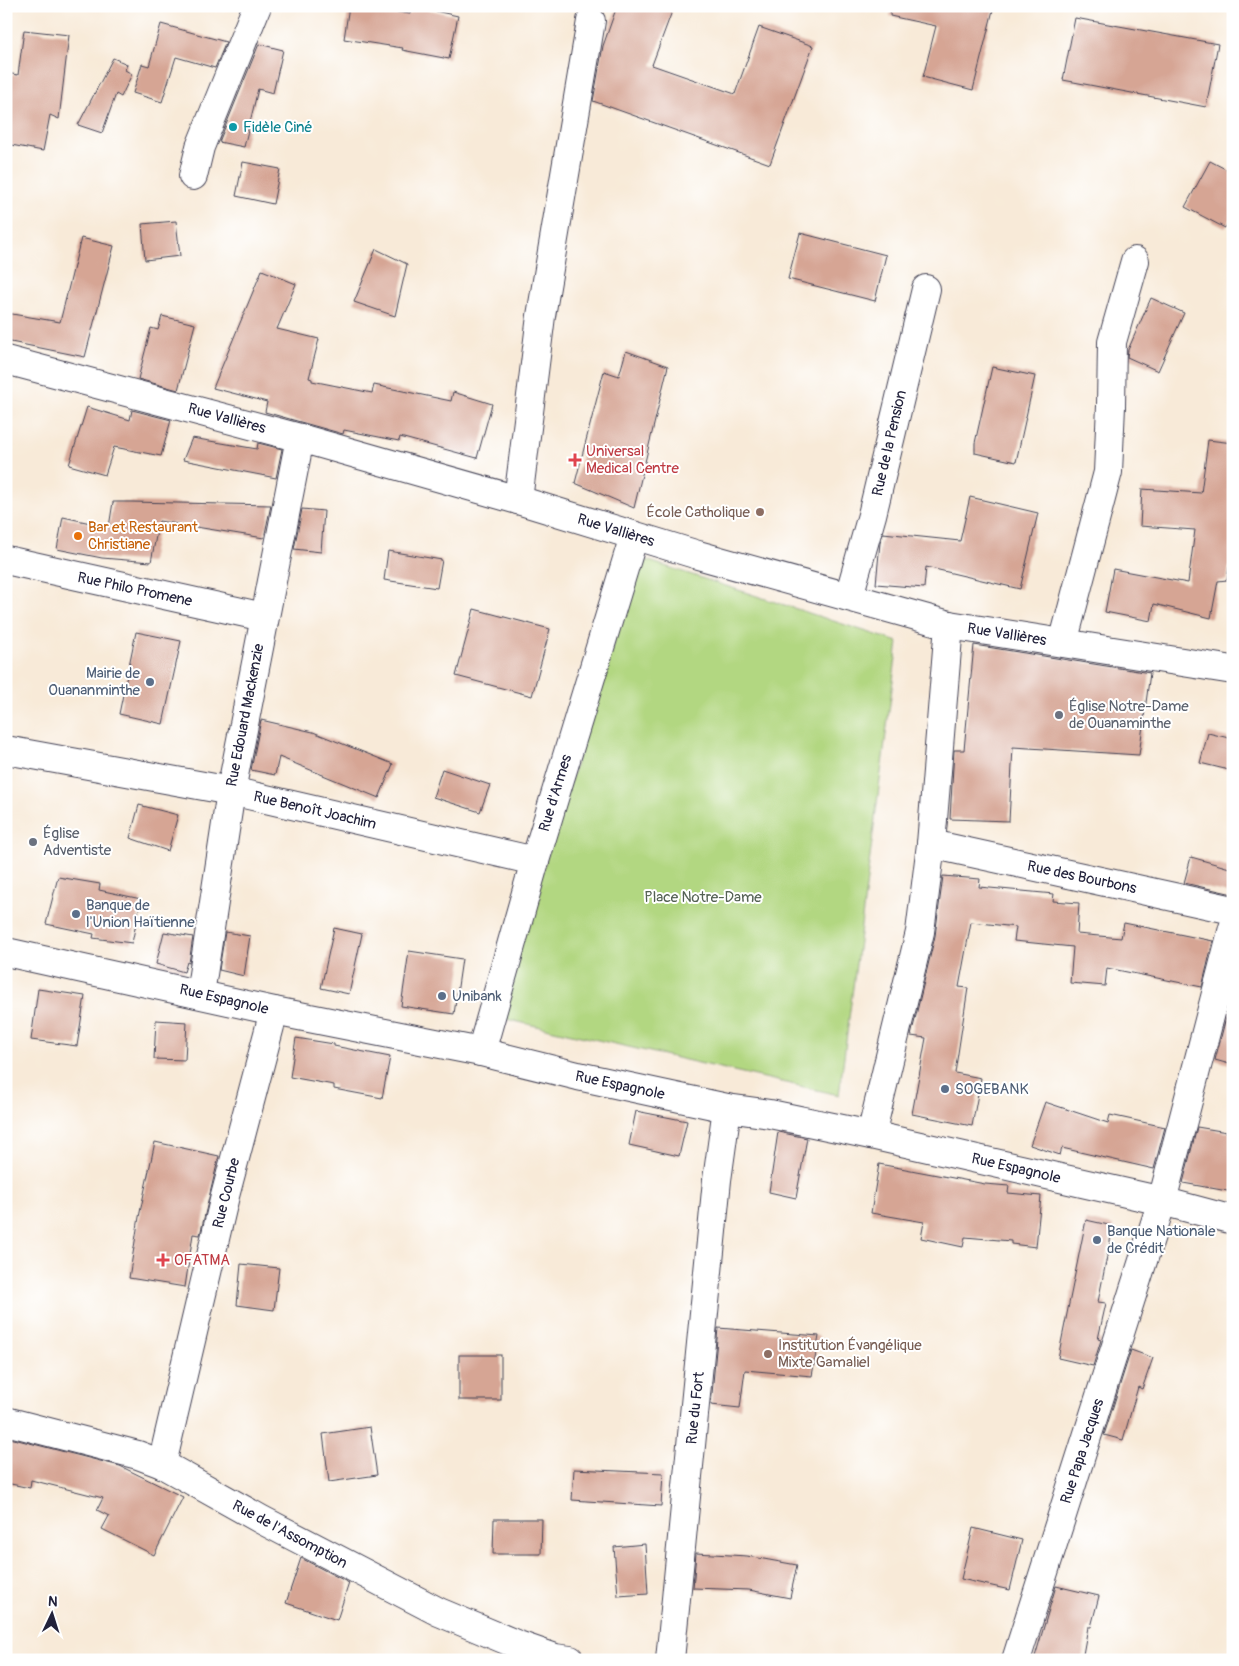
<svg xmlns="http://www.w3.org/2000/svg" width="1239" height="1666" font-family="Pangolin,sans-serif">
<rect width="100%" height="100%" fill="#fff"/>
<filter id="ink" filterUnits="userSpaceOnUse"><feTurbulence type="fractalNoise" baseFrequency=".02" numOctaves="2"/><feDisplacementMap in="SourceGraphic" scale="10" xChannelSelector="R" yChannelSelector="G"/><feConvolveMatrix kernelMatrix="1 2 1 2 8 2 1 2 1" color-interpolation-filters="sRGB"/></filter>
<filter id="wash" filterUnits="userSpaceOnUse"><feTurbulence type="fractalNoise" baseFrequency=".0096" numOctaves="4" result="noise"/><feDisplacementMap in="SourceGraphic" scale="20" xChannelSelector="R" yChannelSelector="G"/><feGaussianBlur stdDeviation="1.12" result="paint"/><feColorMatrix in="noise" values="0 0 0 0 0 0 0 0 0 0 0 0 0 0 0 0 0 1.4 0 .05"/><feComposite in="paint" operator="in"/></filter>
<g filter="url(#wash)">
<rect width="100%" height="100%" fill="#f8ead8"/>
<path fill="#b2d781" stroke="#6a7c5e" d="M 640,558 L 898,642 L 839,1095 L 497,1017 Z"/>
<g id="blocks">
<g fill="#d6a594">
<path d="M 349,6 L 360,6 L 410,14 L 412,6 L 458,16 L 449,59 L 402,50 L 403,48 L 344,39 Z"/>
<path d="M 617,6 L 674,6 L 652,65 L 735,94 L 759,27 L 813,46 L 770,164 L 593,101 L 603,46 Z"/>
<path d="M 891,6 L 994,6 L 973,90 L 923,77 L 936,26 L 890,16 Z"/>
<path d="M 1075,18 L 1218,44 L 1206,107 L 1063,80 Z"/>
<path d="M 161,24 L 226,42 L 215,68 L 176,57 L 162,102 L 133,93 L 142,64 L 149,66 Z"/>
<path d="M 24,30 L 69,35 L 59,119 L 50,115 L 43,151 L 6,144 L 6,73 L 18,75 Z"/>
<path d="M 259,44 L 283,50 L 273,93 L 258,89 L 244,147 L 219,142 Z"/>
<path d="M 113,58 L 127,64 L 125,70 L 132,74 L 121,97 L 116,94 L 102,133 L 78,125 Z"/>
<path d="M 1210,161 L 1233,173 L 1233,214 L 1225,228 L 1185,207 Z"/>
<path d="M 243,162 L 280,169 L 273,204 L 236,196 Z"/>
<path d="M 176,221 L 180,256 L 145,260 L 142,224 Z"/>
<path d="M 800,233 L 886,255 L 875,301 L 788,279 Z"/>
<path d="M 81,238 L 114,246 L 85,357 L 6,341 L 6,313 L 60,322 Z"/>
<path d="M 376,249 L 407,264 L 395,316 L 354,302 Z"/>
<path d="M 262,270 L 296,284 L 277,329 L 319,339 L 309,378 L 312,379 L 312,381 L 372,393 L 374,385 L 451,401 L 453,392 L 492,404 L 477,458 L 400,437 L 399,441 L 344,430 L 343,434 L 265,412 L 267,402 L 213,388 Z"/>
<path d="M 1151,298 L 1184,313 L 1158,371 L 1127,357 L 1128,350 Z"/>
<path d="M 162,316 L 195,324 L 178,390 L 138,379 L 151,328 L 158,330 Z"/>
<path d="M 626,351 L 668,366 L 634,508 L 575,483 L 604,371 L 619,376 Z"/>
<path d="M 992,367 L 1035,376 L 1016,462 L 975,453 L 975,443 Z"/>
<path d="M 87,407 L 130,420 L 132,410 L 171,420 L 161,456 L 114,447 L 105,475 L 69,465 Z"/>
<path d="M 192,438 L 257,449 L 258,443 L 282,449 L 276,478 L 183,460 Z"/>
<path d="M 1208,440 L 1233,443 L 1233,568 L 1229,567 L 1227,580 L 1218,581 L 1211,618 L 1154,604 L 1151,621 L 1105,612 L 1113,569 L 1188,583 L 1195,530 L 1140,526 L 1142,489 L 1201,493 Z"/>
<path d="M 970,497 L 1038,513 L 1020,589 L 926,567 L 924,588 L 876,584 L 880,543 L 883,533 L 960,541 Z"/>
<path d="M 113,502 L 131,502 L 271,505 L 264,538 L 159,521 L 151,562 L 102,558 L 57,549 L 63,517 L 109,527 Z"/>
<path d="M 302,509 L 324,511 L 321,552 L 294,549 Z"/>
<path d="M 388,551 L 442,560 L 437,588 L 384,580 Z"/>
<path d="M 474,609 L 550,629 L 532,696 L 456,676 Z"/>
<path d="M 136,632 L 181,641 L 163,724 L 119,714 Z"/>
<path d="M 974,645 L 1150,673 L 1139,755 L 1013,747 L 1009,821 L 950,819 L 954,750 L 964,750 Z"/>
<path d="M 261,720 L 313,732 L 393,764 L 379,798 L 279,757 L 275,775 L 251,770 Z"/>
<path d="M 1208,733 L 1233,739 L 1233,771 L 1200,763 Z"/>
<path d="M 442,769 L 490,785 L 480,812 L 433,797 Z"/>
<path d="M 139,805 L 178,815 L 168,851 L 130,838 Z"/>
<path d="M 1191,857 L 1233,869 L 1233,894 L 1184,883 Z"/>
<path d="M 943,876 L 980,879 L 979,887 L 1054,894 L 1053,901 L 1079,903 L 1077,934 L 1121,938 L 1124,923 L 1213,941 L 1202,987 L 1107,968 L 1105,986 L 1070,983 L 1073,947 L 1014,941 L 1016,927 L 971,922 L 959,987 L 968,988 L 955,1073 L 981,1078 L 972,1126 L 912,1114 L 926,1038 L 911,1036 L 935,936 Z"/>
<path d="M 58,877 L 100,884 L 99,890 L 141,899 L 132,943 L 93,938 L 94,934 L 46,924 Z"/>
<path d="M 334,928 L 362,934 L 349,994 L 321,988 Z"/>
<path d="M 164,932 L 193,937 L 189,963 L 187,962 L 184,972 L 156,964 Z"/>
<path d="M 225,932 L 250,936 L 244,976 L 219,970 Z"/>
<path d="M 409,951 L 462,959 L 454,1014 L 401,1006 Z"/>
<path d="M 38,989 L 85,996 L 77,1046 L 31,1040 Z"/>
<path d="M 1233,991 L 1233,1065 L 1215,1060 Z"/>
<path d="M 156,1020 L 187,1022 L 185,1060 L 154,1059 Z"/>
<path d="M 296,1038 L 334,1044 L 334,1046 L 390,1057 L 382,1098 L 334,1089 L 334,1085 L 290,1077 Z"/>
<path d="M 1045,1102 L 1108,1123 L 1110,1115 L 1165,1127 L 1154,1169 L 1062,1148 L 1060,1155 L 1030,1145 Z"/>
<path d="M 636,1111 L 687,1121 L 679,1156 L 629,1145 Z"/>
<path d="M 1197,1127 L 1233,1133 L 1233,1192 L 1183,1183 Z"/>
<path d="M 778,1132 L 807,1138 L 796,1198 L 769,1192 Z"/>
<path d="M 155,1142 L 219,1156 L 200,1235 L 193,1234 L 185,1287 L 129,1278 L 139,1217 Z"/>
<path d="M 879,1164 L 985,1184 L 1009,1186 L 1008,1193 L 1041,1196 L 1036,1247 L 1011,1244 L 1011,1241 L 965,1237 L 963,1247 L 921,1238 L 924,1222 L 871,1213 Z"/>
<path d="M 1086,1220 L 1113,1226 L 1098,1302 L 1106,1303 L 1098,1339 L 1101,1340 L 1093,1366 L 1058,1358 Z"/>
<path d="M 241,1264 L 279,1268 L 274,1310 L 237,1305 Z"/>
<path d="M 718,1328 L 819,1336 L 812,1376 L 745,1370 L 740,1408 L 711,1405 Z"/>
<path d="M 1131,1350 L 1153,1358 L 1142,1389 L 1138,1387 L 1123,1440 L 1104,1435 Z"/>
<rect x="459" y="1355" width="42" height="45"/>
<path d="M 370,1427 L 377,1475 L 329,1482 L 323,1434 Z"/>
<path d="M 6,1437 L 120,1466 L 183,1497 L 154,1555 L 102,1529 L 109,1516 L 97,1510 L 103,1498 L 31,1480 L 30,1488 L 6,1483 Z"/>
<path d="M 574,1469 L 663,1473 L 661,1506 L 572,1500 Z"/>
<path d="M 494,1519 L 542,1519 L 541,1554 L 493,1554 Z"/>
<path d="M 973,1528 L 1022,1540 L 1010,1590 L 961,1579 Z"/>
<path d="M 645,1544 L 648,1594 L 618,1596 L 614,1547 Z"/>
<path d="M 696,1553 L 747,1556 L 797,1565 L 790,1598 L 749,1590 L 693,1588 Z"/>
<path d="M 301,1558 L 349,1583 L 337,1620 L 286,1603 Z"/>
<path d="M 1056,1586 L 1099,1596 L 1091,1627 L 1088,1627 L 1082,1660 L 1034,1660 Z"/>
</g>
</g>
</g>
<g filter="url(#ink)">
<use href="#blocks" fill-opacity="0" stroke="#424053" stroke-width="1"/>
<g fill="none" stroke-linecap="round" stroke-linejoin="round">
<defs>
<g id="minor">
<path d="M 193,176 L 200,147 L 257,6"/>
<path d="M 518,500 L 541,316 L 591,21"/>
<path d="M 6,560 L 264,617"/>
<path d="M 849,596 L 872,515 L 926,289"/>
<path d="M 1063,643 L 1108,472 L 1111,406 L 1112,342 L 1135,261"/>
<path d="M 6,750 L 231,791 L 535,861"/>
<path d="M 931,844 L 1233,910"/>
<path d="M 200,994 L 231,791 L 300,438"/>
<path d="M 481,1052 L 535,861 L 634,536"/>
<path d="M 871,1135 L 920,932 L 931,844 L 949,625"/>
<path d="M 6,1421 L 138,1455 L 162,1464 L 262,1520 L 439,1612 L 518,1645 L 555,1658 L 570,1660"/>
<path d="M 162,1464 L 225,1196 L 274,1011"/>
<path d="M 670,1660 L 717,1180 L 727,1108"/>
<path d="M 1016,1660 L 1162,1201 L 1233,928"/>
</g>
<path id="tertiary" d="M 6,360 L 300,438 L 518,500 L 698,555 L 949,625 L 1233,670"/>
<path id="primary" d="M 6,952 L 274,1011 L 481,1052 L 578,1076 L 727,1108 L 770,1114 L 871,1135 L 1162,1201 L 1233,1220"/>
</defs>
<use href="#minor" stroke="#424053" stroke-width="30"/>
<use href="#tertiary" stroke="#424053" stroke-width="30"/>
<use href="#primary" stroke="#424053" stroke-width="30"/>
<use href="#minor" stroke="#fff" stroke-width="28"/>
<use href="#tertiary" stroke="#fff" stroke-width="28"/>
<use href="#primary" stroke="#fff" stroke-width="28"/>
</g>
</g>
<circle fill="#0f9aa8" stroke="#fff" stroke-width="2" cx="233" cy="127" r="5"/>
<g fill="#e0444e" stroke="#fff" stroke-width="2">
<path d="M572.5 452.5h5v5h5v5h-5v5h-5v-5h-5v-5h5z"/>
<path d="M160.5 1252.5h5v5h5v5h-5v5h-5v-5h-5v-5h5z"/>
</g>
<g fill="#8d6e63" stroke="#fff" stroke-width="2">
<circle cx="760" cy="512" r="5"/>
<circle cx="768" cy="1354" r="5"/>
</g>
<circle fill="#e8710a" stroke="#fff" stroke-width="2" cx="78" cy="536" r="5"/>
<g fill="#5c6f8a" stroke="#fff" stroke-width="2">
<circle cx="150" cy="682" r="5"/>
<circle cx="76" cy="914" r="5"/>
<circle cx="442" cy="996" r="5"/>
<circle cx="945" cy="1089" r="5"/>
<circle cx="1097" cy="1240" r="5"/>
</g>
<g fill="#6b7280" stroke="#fff" stroke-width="2">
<circle cx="1059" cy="715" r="5"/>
<circle cx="33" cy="842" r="5"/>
</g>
<g text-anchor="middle" stroke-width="4" stroke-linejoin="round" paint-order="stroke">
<g font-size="15" fill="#0d838f" stroke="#fff" text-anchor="start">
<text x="243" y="132">Fidèle Ciné</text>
</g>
<g font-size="15" fill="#22223b" stroke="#fff">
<text transform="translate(227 418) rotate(15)" y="5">Rue Vallières</text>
<text transform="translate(889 443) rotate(-77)" y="5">Rue de la Pension</text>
<text transform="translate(616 530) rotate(17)" y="5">Rue Vallières</text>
<text transform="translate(135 589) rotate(12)" y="5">Rue Philo Promene</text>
<text transform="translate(1007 634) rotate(9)" y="5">Rue Vallières</text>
<text transform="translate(245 715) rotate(-79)" y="5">Rue Edouard Mackenzie</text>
<text transform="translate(555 793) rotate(-73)" y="5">Rue d'Armes</text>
<text transform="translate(315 810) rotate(13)" y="5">Rue Benoît Joachim</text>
<text transform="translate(1082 877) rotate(12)" y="5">Rue des Bourbons</text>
<text transform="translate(224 999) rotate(13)" y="5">Rue Espagnole</text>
<text transform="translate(620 1085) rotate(12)" y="5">Rue Espagnole</text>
<text transform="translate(1016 1168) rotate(13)" y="5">Rue Espagnole</text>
<text transform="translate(226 1193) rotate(-76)" y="5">Rue Courbe</text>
<text transform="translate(695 1408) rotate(-84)" y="5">Rue du Fort</text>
<text transform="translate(1082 1451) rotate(-72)" y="5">Rue Papa Jacques</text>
<text transform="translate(290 1534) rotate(28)" y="5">Rue de l'Assomption</text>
</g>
<g font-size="15" fill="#be3a42" stroke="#fff" text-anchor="start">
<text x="586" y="456">Universal<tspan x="586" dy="17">Medical Centre</tspan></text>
<text x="174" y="1265">OFATMA</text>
</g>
<g font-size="15" fill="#785e54" stroke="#fff" text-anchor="end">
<text x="750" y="517">École Catholique</text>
<text x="778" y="1350" text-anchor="start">Institution Évangélique<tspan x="778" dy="17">Mixte Gamaliel</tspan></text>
</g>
<g font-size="15" fill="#c56008" stroke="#fff" text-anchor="start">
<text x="88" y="532">Bar et Restaurant<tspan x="88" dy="17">Christiane</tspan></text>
</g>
<g font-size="15" fill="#4e5e75" stroke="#fff" text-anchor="start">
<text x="140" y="678" text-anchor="end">Mairie de<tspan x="140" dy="17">Ouananminthe</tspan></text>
<text x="86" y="910">Banque de<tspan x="86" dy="17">l'Union Haïtienne</tspan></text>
<text x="452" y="1001">Unibank</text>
<text x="955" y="1094">SOGEBANK</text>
<text x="1107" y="1236">Banque Nationale<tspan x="1107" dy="17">de Crédit</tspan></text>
</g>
<g font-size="15" fill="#5b616d" stroke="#fff" text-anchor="start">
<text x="1069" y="711">Église Notre-Dame<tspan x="1069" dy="17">de Ouanaminthe</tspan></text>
<text x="43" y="838">Église<tspan x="43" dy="17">Adventiste</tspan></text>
</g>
<g font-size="15" fill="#546154" stroke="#fff">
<text x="703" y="902">Place Notre-Dame</text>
</g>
</g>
<rect width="1239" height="1666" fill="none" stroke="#fff" stroke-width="25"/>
<g transform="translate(52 1614) rotate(4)" stroke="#ffffff" stroke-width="4" paint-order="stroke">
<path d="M0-4L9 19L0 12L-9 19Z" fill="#22223b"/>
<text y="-8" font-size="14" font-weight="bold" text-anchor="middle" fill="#22223b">N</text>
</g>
</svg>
